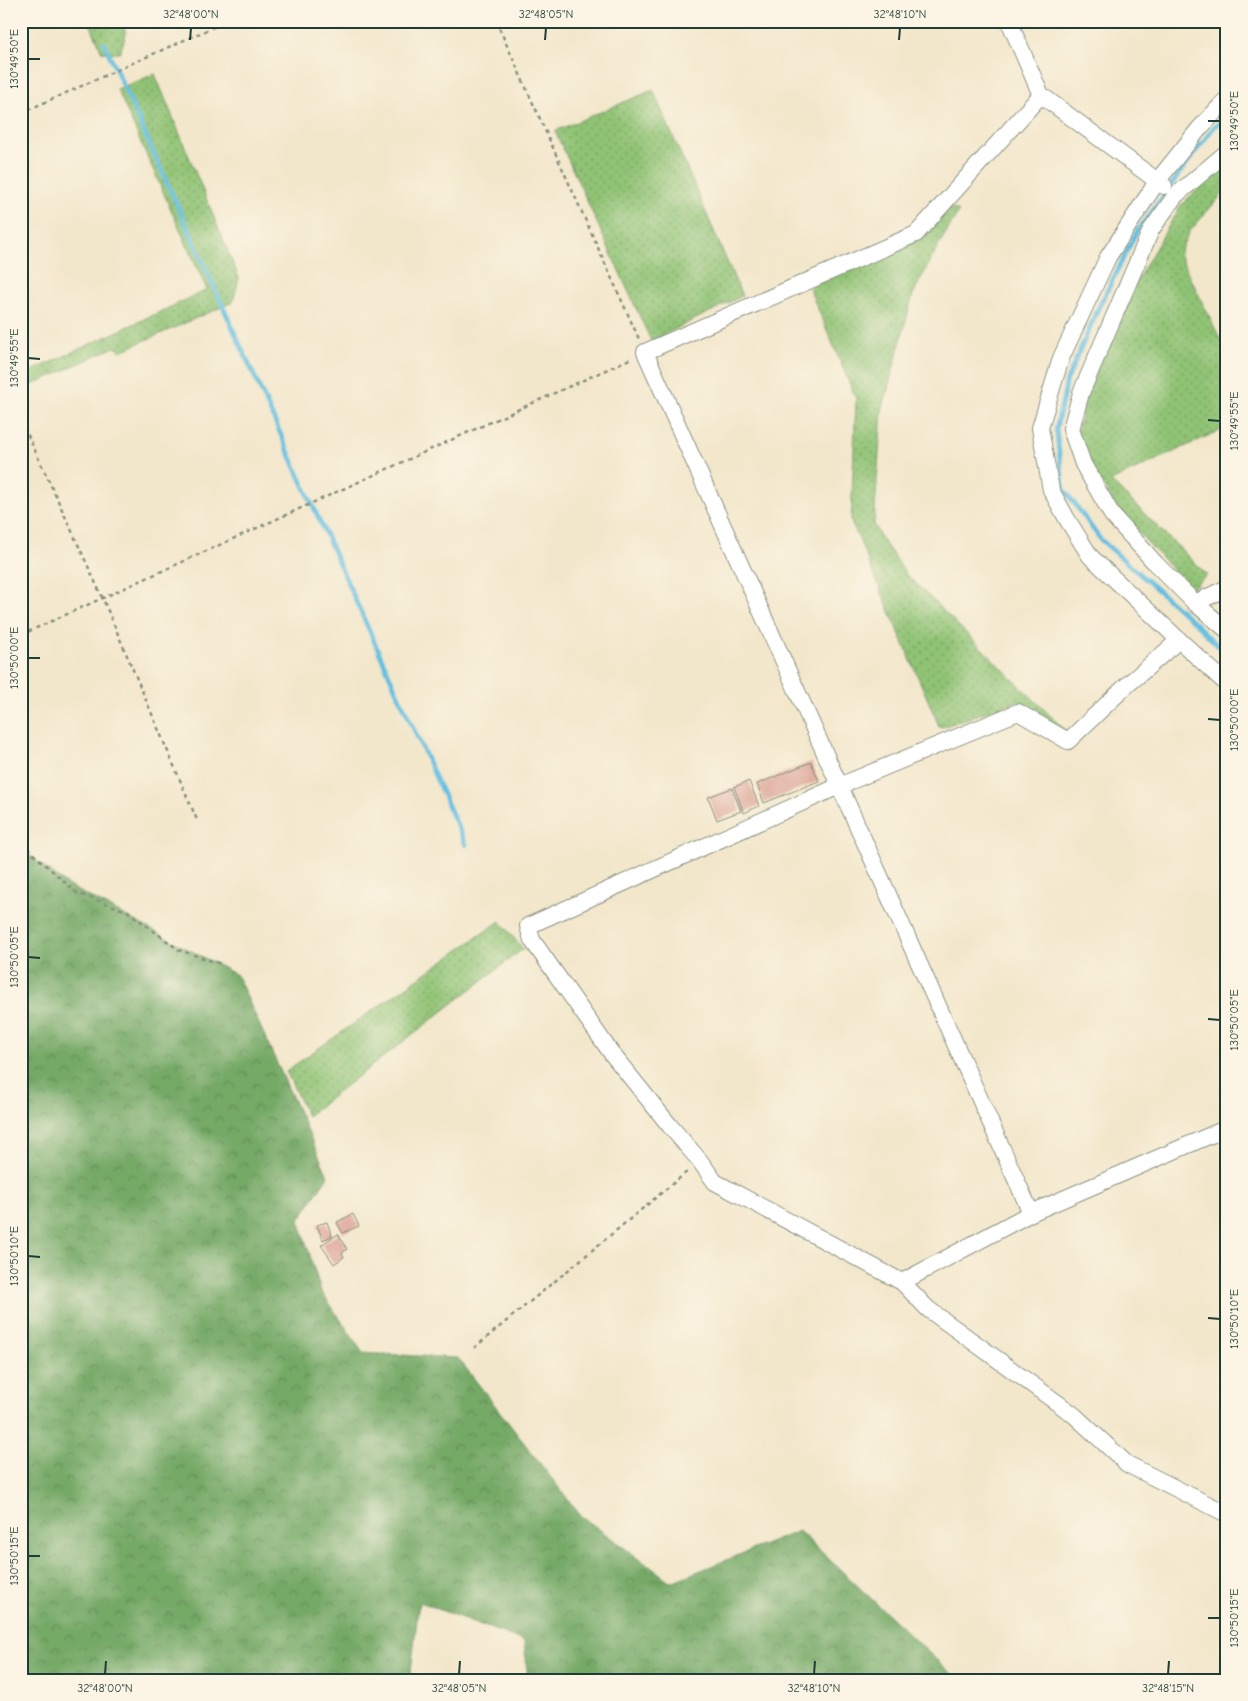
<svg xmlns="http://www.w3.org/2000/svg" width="1248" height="1701" font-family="'Comic Neue',sans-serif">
<defs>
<pattern id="grass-dots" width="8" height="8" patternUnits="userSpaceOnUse" patternTransform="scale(1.25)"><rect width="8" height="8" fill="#90c374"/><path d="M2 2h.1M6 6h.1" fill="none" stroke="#75a060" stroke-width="1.8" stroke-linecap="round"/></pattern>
<pattern id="forest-crowns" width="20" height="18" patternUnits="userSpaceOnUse" patternTransform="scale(1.25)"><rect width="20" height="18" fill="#74a966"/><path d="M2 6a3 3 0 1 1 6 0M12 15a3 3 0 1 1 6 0" fill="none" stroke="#5f8b55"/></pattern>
</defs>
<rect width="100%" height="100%" fill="#fcf5e5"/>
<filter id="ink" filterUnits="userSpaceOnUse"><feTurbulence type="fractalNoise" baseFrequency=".02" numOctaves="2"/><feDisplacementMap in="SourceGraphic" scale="10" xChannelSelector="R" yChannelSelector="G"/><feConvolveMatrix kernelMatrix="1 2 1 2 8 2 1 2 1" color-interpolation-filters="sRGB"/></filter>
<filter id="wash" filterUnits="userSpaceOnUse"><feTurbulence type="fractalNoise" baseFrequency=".0096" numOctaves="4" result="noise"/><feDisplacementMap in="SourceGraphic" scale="20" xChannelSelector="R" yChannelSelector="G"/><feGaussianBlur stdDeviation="1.12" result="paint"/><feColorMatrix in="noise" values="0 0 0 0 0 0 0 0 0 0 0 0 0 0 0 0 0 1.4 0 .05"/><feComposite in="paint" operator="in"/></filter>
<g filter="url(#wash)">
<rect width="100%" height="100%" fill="#f3e7cb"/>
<g fill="url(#grass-dots)" stroke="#588054">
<path d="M 89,21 L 122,21 L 126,34 L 120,53 L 102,52 Z"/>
<path d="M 155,74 L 239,278 L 233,302 L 121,351 L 115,347 L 21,390 L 21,376 L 207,290 L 117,89 Z"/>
<path d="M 653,90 L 742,296 L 651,341 L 555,131 Z"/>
<path d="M 1227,162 L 1227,189 L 1189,232 L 1179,254 L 1227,353 L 1227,427 L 1111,481 L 1207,575 L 1191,589 L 1120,513 L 1092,467 L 1077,433 L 1085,399 L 1128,295 L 1181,205 Z"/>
<path d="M 949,207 L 959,211 L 938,246 L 913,294 L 882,411 L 874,524 L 881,538 L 906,574 L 1066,731 L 1059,731 L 1019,701 L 942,727 L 939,726 L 851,521 L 856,399 L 809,288 Z"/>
<path d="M 500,921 L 523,949 L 307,1116 L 286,1071 Z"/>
</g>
<path fill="url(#forest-crowns)" stroke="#4a734d" d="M 21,849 L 67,885 L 237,975 L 328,1176 L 299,1220 L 321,1291 L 363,1353 L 458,1358 L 581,1516 L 671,1582 L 799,1531 L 958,1680 L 528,1680 L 524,1641 L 419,1602 L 410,1680 L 21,1680 Z"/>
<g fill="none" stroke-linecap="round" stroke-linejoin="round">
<g stroke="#63bfe1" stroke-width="4.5">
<path d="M 104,43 L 466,845"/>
<path d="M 1227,116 L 1214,127 L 1137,231 L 1098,309 L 1067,380 L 1056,429 L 1064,489 L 1100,539 L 1197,625 L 1227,655"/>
</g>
</g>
<g id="blocks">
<g fill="#da9f92">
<path d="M 811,762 L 819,781 L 764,803 L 757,784 Z"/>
<path d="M 749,781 L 759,806 L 744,813 L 734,787 Z"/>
<path d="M 732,788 L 741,811 L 717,820 L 708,797 Z"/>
<path d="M 353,1214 L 359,1226 L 343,1233 L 337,1222 Z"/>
<path d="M 327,1222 L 332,1236 L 323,1240 L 317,1225 Z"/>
<path d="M 338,1234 L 347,1249 L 342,1253 L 344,1257 L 334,1264 L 321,1245 Z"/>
</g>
</g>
</g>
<g filter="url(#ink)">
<use href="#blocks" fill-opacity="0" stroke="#899280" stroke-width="1"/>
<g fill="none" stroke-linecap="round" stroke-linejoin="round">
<defs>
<g id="minor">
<path d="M 1009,21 L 1041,95 L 1164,186"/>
<path d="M 1227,99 L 1199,129 L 1158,180 L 1108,257 L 1061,358 L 1040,428 L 1051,490 L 1067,519 L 1090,556 L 1179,640 L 1126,686 L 1068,741 L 1018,712 L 839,786 L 528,926 L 532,940 L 612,1054 L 670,1126 L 700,1161 L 715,1182 L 902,1282 L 928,1309 L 1074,1415 L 1127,1464 L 1227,1514"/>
<path d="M 1227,152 L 1175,196 L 1151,230 L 1081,393 L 1071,429 L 1083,464 L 1112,515 L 1156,564 L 1195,603 L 1227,588"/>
<path d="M 1195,603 L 1227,630"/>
<path d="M 1179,640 L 1227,684"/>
<path d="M 1031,1213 L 645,352 L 916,234 L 1041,95"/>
<path d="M 902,1282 L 1031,1213 L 1227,1128"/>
</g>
</defs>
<use href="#minor" stroke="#899280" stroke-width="18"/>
<g stroke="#899280" stroke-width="2.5" stroke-dasharray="4 4" stroke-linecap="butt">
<path d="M 496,21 L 639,339"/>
<path d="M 21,113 L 227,21"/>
<path d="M 21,420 L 103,599 L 197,820"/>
<path d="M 21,635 L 632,358"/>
<path d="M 21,843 L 77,893 L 127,911 L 179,950 L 221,964"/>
<path d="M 474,1348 L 688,1171"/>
</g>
<use href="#minor" stroke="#fff" stroke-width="16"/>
</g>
</g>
<path fill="none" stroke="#1f3d34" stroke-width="2" d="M 190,40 L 191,28M 545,40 L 546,28M 899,40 L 900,28M 28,59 L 40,59M 1208,121 L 1220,121M 28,358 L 40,359M 1208,420 L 1220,421M 28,658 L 40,658M 1208,719 L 1220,720M 28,957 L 40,958M 1208,1019 L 1220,1020M 28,1256 L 40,1257M 1208,1318 L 1220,1319M 28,1556 L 40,1556M 1208,1618 L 1220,1618M 105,1674 L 106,1661M 459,1674 L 460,1661M 814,1674 L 815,1661M 1168,1674 L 1169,1661"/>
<rect width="1248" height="1701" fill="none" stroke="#fcf5e5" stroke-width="55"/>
<rect x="28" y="28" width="1192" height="1646" fill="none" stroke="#1f3d34" stroke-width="2"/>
<g font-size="12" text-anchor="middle" fill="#1f3d34">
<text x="191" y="18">32°48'00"N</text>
<text x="546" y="18">32°48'05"N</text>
<text x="900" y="18">32°48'10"N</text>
<text transform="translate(14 59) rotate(-90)" y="4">130°49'50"E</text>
<text transform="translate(1234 121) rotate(-90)" y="4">130°49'50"E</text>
<text transform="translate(14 358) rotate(-90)" y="4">130°49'55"E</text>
<text transform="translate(1234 421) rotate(-90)" y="4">130°49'55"E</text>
<text transform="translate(14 658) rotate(-90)" y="4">130°50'00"E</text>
<text transform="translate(1234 720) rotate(-90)" y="4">130°50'00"E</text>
<text transform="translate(14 957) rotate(-90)" y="4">130°50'05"E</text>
<text transform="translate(1234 1020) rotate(-90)" y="4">130°50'05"E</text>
<text transform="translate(14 1256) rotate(-90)" y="4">130°50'10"E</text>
<text transform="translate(1234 1319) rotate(-90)" y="4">130°50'10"E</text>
<text transform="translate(14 1556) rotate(-90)" y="4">130°50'15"E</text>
<text transform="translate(1234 1618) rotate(-90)" y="4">130°50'15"E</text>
<text x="105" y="1692">32°48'00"N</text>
<text x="459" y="1692">32°48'05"N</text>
<text x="814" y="1692">32°48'10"N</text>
<text x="1168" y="1692">32°48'15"N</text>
</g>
</svg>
